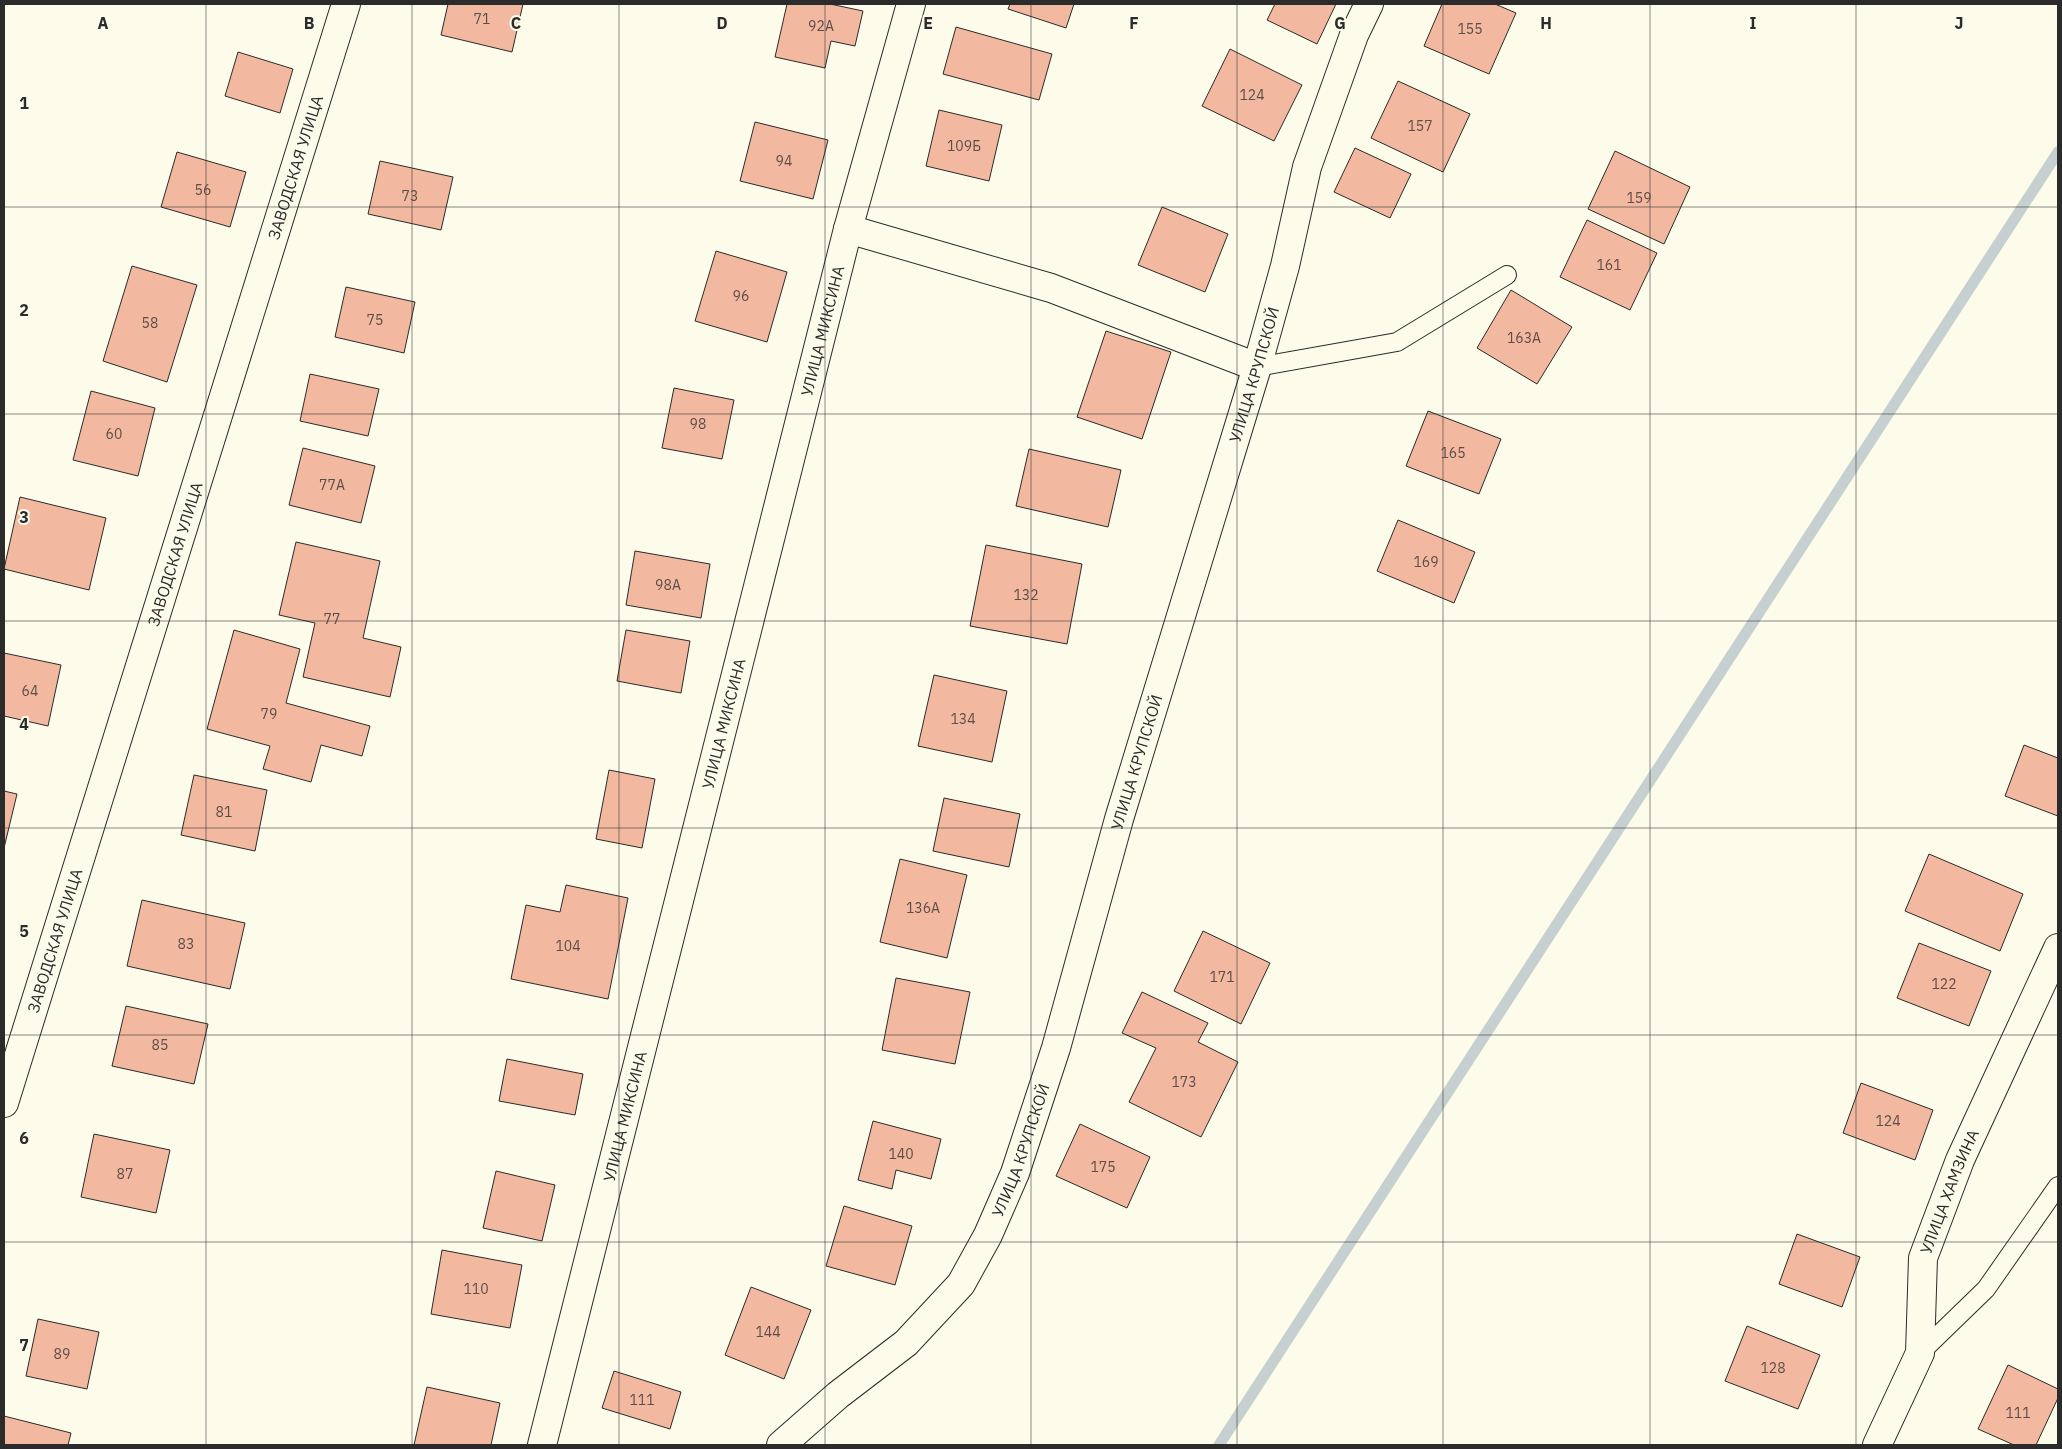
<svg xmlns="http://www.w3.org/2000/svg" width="2062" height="1449" font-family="'IBM Plex Sans',sans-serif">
<rect width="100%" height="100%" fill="#fdfbea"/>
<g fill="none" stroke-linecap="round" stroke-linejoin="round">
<path stroke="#c7d0d0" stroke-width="11" d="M 1219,1445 L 2058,152"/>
</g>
<g fill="#f2b8a0" stroke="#2b2b2b">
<path d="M 448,4 L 523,4 L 512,52 L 441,35 Z"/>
<path d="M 787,4 L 830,4 L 863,11 L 855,46 L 831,41 L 825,68 L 775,57 Z"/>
<path d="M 1010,4 L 1074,4 L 1066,28 L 1008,9 Z"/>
<path d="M 1275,4 L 1336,4 L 1317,44 L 1267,20 Z"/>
<path d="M 1442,4 L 1495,4 L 1516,13 L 1489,74 L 1424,46 Z"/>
<path d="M 956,27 L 1052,54 L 1039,100 L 943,74 Z"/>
<path d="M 1230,49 L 1302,85 L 1274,141 L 1202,106 Z"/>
<path d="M 238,52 L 293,69 L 280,113 L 225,96 Z"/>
<path d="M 1398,81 L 1470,114 L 1443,172 L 1371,138 Z"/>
<path d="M 939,110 L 1002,125 L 989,181 L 926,166 Z"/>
<path d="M 755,122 L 828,140 L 813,199 L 740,181 Z"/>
<path d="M 1355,148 L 1411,174 L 1390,218 L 1334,192 Z"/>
<path d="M 1615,151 L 1690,187 L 1664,244 L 1588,209 Z"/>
<path d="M 177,152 L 246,172 L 230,227 L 161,207 Z"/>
<path d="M 380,161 L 453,177 L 441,230 L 368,214 Z"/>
<path d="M 1162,207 L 1228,234 L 1205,292 L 1138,265 Z"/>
<path d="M 1587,220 L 1657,253 L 1630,310 L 1560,277 Z"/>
<path d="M 716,251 L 787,272 L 767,342 L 695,321 Z"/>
<path d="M 132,266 L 197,285 L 167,382 L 103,361 Z"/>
<path d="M 346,287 L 415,302 L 404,353 L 335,337 Z"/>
<path d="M 1511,290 L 1572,327 L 1537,384 L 1477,348 Z"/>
<path d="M 1106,331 L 1171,352 L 1142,439 L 1077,417 Z"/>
<path d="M 310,374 L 379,389 L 368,436 L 300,421 Z"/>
<path d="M 674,388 L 734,400 L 722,459 L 662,448 Z"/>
<path d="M 91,391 L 155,408 L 138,476 L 73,460 Z"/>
<path d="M 1428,411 L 1501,439 L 1479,494 L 1406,466 Z"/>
<path d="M 303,448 L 375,466 L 361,523 L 289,505 Z"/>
<path d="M 1029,449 L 1121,470 L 1108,527 L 1016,506 Z"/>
<path d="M 20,497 L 106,518 L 89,590 L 4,569 Z"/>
<path d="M 1398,520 L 1475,552 L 1454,603 L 1377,571 Z"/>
<path d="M 296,542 L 380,561 L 363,638 L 401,647 L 390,697 L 303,677 L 315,623 L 279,615 Z"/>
<path d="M 986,545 L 1082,564 L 1067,644 L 970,626 Z"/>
<path d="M 635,551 L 710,564 L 701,618 L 626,605 Z"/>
<path d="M 234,630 L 300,649 L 286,703 L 370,726 L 362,756 L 321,745 L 311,782 L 263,769 L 270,746 L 207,729 Z"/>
<path d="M 626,630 L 690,641 L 681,693 L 617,681 Z"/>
<path d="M 4,653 L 61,665 L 48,726 L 4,716 Z"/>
<path d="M 934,675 L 1007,691 L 992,762 L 918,746 Z"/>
<path d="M 2024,745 L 2058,758 L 2058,816 L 2005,796 Z"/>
<path d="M 609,770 L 655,779 L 642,848 L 596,839 Z"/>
<path d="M 194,775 L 267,790 L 255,851 L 181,835 Z"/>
<path d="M 4,791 L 17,794 L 4,848 Z"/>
<path d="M 944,798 L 1020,814 L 1009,867 L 933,851 Z"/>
<path d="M 1929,854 L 2023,894 L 2000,951 L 1905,911 Z"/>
<path d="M 900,859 L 967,875 L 947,958 L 880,942 Z"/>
<path d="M 566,885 L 628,898 L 608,999 L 511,979 L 526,905 L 560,912 Z"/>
<path d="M 142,900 L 245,923 L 230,989 L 127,966 Z"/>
<path d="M 1203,931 L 1270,963 L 1241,1024 L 1174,991 Z"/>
<path d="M 1919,943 L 1991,971 L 1969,1026 L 1897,998 Z"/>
<path d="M 896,978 L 970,992 L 955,1064 L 882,1050 Z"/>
<path d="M 1142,992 L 1208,1023 L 1198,1042 L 1238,1062 L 1201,1137 L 1129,1102 L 1156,1048 L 1122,1033 Z"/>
<path d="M 126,1006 L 208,1024 L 194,1084 L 112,1066 Z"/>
<path d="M 507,1059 L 583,1074 L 575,1115 L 499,1101 Z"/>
<path d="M 1861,1083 L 1933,1110 L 1915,1160 L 1843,1133 Z"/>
<path d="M 873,1121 L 941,1139 L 931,1179 L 896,1170 L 892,1189 L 858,1180 Z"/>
<path d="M 1080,1124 L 1150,1157 L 1127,1208 L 1056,1176 Z"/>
<path d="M 94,1134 L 170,1150 L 156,1213 L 81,1197 Z"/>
<path d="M 496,1171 L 555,1185 L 542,1241 L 483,1228 Z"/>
<path d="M 844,1206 L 912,1226 L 895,1285 L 826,1266 Z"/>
<path d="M 1797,1234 L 1860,1257 L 1842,1307 L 1779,1284 Z"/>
<path d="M 442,1250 L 522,1265 L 510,1328 L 431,1314 Z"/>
<path d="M 751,1287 L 811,1310 L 784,1379 L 725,1355 Z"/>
<path d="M 38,1319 L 99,1332 L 87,1389 L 26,1376 Z"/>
<path d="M 1747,1326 L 1820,1355 L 1798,1409 L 1725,1381 Z"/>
<path d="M 2008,1365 L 2058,1389 L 2058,1398 L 2036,1445 L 2014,1445 L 1978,1429 Z"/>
<path d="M 614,1371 L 681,1392 L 670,1429 L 602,1408 Z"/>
<path d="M 427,1387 L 500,1403 L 491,1445 L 414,1445 Z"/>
<path d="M 4,1416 L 71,1433 L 68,1445 L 4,1445 Z"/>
</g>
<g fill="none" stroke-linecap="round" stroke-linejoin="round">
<defs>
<g id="service">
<path d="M 1257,367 L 1397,342 L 1507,275"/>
<path d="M 1920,1353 L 1986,1289 L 2058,1186"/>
</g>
<g id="minor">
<path d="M 848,229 L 1051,288 L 1257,367"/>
<path id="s1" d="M 4,1103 L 346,4"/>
<path id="s2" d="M 542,1445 L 848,229 L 911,4"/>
<path id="s3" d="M 781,1445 L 838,1395 L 906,1343 L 961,1284 L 988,1235 L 1015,1173 L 1056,1048 L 1119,819 L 1257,367 L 1285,266 L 1307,167 L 1354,35 L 1369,4"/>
<path id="s4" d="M 1877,1445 L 1920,1353 L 1923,1258 L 1960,1160 L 2058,948"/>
</g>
</defs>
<use href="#service" stroke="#2b2b2b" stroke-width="20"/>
<use href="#minor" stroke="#2b2b2b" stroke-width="30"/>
<use href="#service" stroke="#fdfbea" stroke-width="18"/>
<use href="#minor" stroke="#fdfbea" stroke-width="28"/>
</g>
<path fill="none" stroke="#2b2b2b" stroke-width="1" stroke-opacity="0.55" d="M 206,4 L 206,1445M 412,4 L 412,1445M 619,4 L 619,1445M 825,4 L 825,1445M 1031,4 L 1031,1445M 1237,4 L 1237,1445M 1443,4 L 1443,1445M 1650,4 L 1650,1445M 1856,4 L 1856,1445M 4,207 L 2058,207M 4,414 L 2058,414M 4,621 L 2058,621M 4,828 L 2058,828M 4,1035 L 2058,1035M 4,1242 L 2058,1242"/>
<g text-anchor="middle" stroke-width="4" stroke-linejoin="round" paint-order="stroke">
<g font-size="14" fill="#5d4e48">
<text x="482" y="24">71</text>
<text x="821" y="31">92А</text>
<text x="1470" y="34">155</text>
<text x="1252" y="100">124</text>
<text x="1420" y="131">157</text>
<text x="964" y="151">109Б</text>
<text x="784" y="166">94</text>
<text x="203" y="195">56</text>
<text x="410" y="201">73</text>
<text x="1639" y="203">159</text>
<text x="1609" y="270">161</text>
<text x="741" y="301">96</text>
<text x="375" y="325">75</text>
<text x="150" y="328">58</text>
<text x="1524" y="343">163А</text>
<text x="698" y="429">98</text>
<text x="114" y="439">60</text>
<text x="1453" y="458">165</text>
<text x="332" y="490">77А</text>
<text x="1426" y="567">169</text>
<text x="668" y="590">98А</text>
<text x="1026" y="600">132</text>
<text x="332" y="624">77</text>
<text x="30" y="696">64</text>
<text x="269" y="719">79</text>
<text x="963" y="724">134</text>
<text x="224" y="817">81</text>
<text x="923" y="913">136А</text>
<text x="186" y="949">83</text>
<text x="568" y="951">104</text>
<text x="1222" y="982">171</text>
<text x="1944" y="989">122</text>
<text x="160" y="1050">85</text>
<text x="1184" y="1087">173</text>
<text x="1888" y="1126">124</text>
<text x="901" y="1159">140</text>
<text x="1103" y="1172">175</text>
<text x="125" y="1179">87</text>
<text x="476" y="1294">110</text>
<text x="768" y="1337">144</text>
<text x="62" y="1359">89</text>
<text x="1773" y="1373">128</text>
<text x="642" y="1405">111</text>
<text x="2018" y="1418">111</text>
</g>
<g font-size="16" fill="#2b2b2b" stroke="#fdfbea">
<text dy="6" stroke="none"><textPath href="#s1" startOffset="980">ЗАВОДСКАЯ УЛИЦА</textPath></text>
<text dy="6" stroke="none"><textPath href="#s2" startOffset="1149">УЛИЦА МИКСИНА</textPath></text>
<text dy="6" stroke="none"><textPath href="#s3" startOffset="1199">УЛИЦА КРУПСКОЙ</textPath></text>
<text dy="6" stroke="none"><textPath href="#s1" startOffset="575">ЗАВОДСКАЯ УЛИЦА</textPath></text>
<text dy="6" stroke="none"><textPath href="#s2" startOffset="744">УЛИЦА МИКСИНА</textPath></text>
<text dy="6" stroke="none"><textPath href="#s3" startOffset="794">УЛИЦА КРУПСКОЙ</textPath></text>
<text dy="6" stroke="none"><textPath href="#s1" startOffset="170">ЗАВОДСКАЯ УЛИЦА</textPath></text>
<text dy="6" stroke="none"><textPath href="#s2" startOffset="339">УЛИЦА МИКСИНА</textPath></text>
<text dy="6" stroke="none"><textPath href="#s3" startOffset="389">УЛИЦА КРУПСКОЙ</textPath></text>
<text dy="6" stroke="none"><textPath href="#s4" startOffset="268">УЛИЦА ХАМЗИНА</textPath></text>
</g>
</g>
<g font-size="16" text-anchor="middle" font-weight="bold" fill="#2b2b2b" stroke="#fdfbea" stroke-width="4" stroke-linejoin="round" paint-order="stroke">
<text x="103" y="29">A</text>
<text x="309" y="29">B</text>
<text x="516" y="29">C</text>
<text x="722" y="29">D</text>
<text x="928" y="29">E</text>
<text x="1134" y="29">F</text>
<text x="1340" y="29">G</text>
<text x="1546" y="29">H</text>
<text x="1753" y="29">I</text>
<text x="1959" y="29">J</text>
<text x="24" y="109">1</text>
<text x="24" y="316">2</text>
<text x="24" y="523">3</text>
<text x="24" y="730">4</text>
<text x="24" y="937">5</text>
<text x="24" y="1144">6</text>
<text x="24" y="1351">7</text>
</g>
<rect width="2062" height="1449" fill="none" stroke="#2b2b2b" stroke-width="10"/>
</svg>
